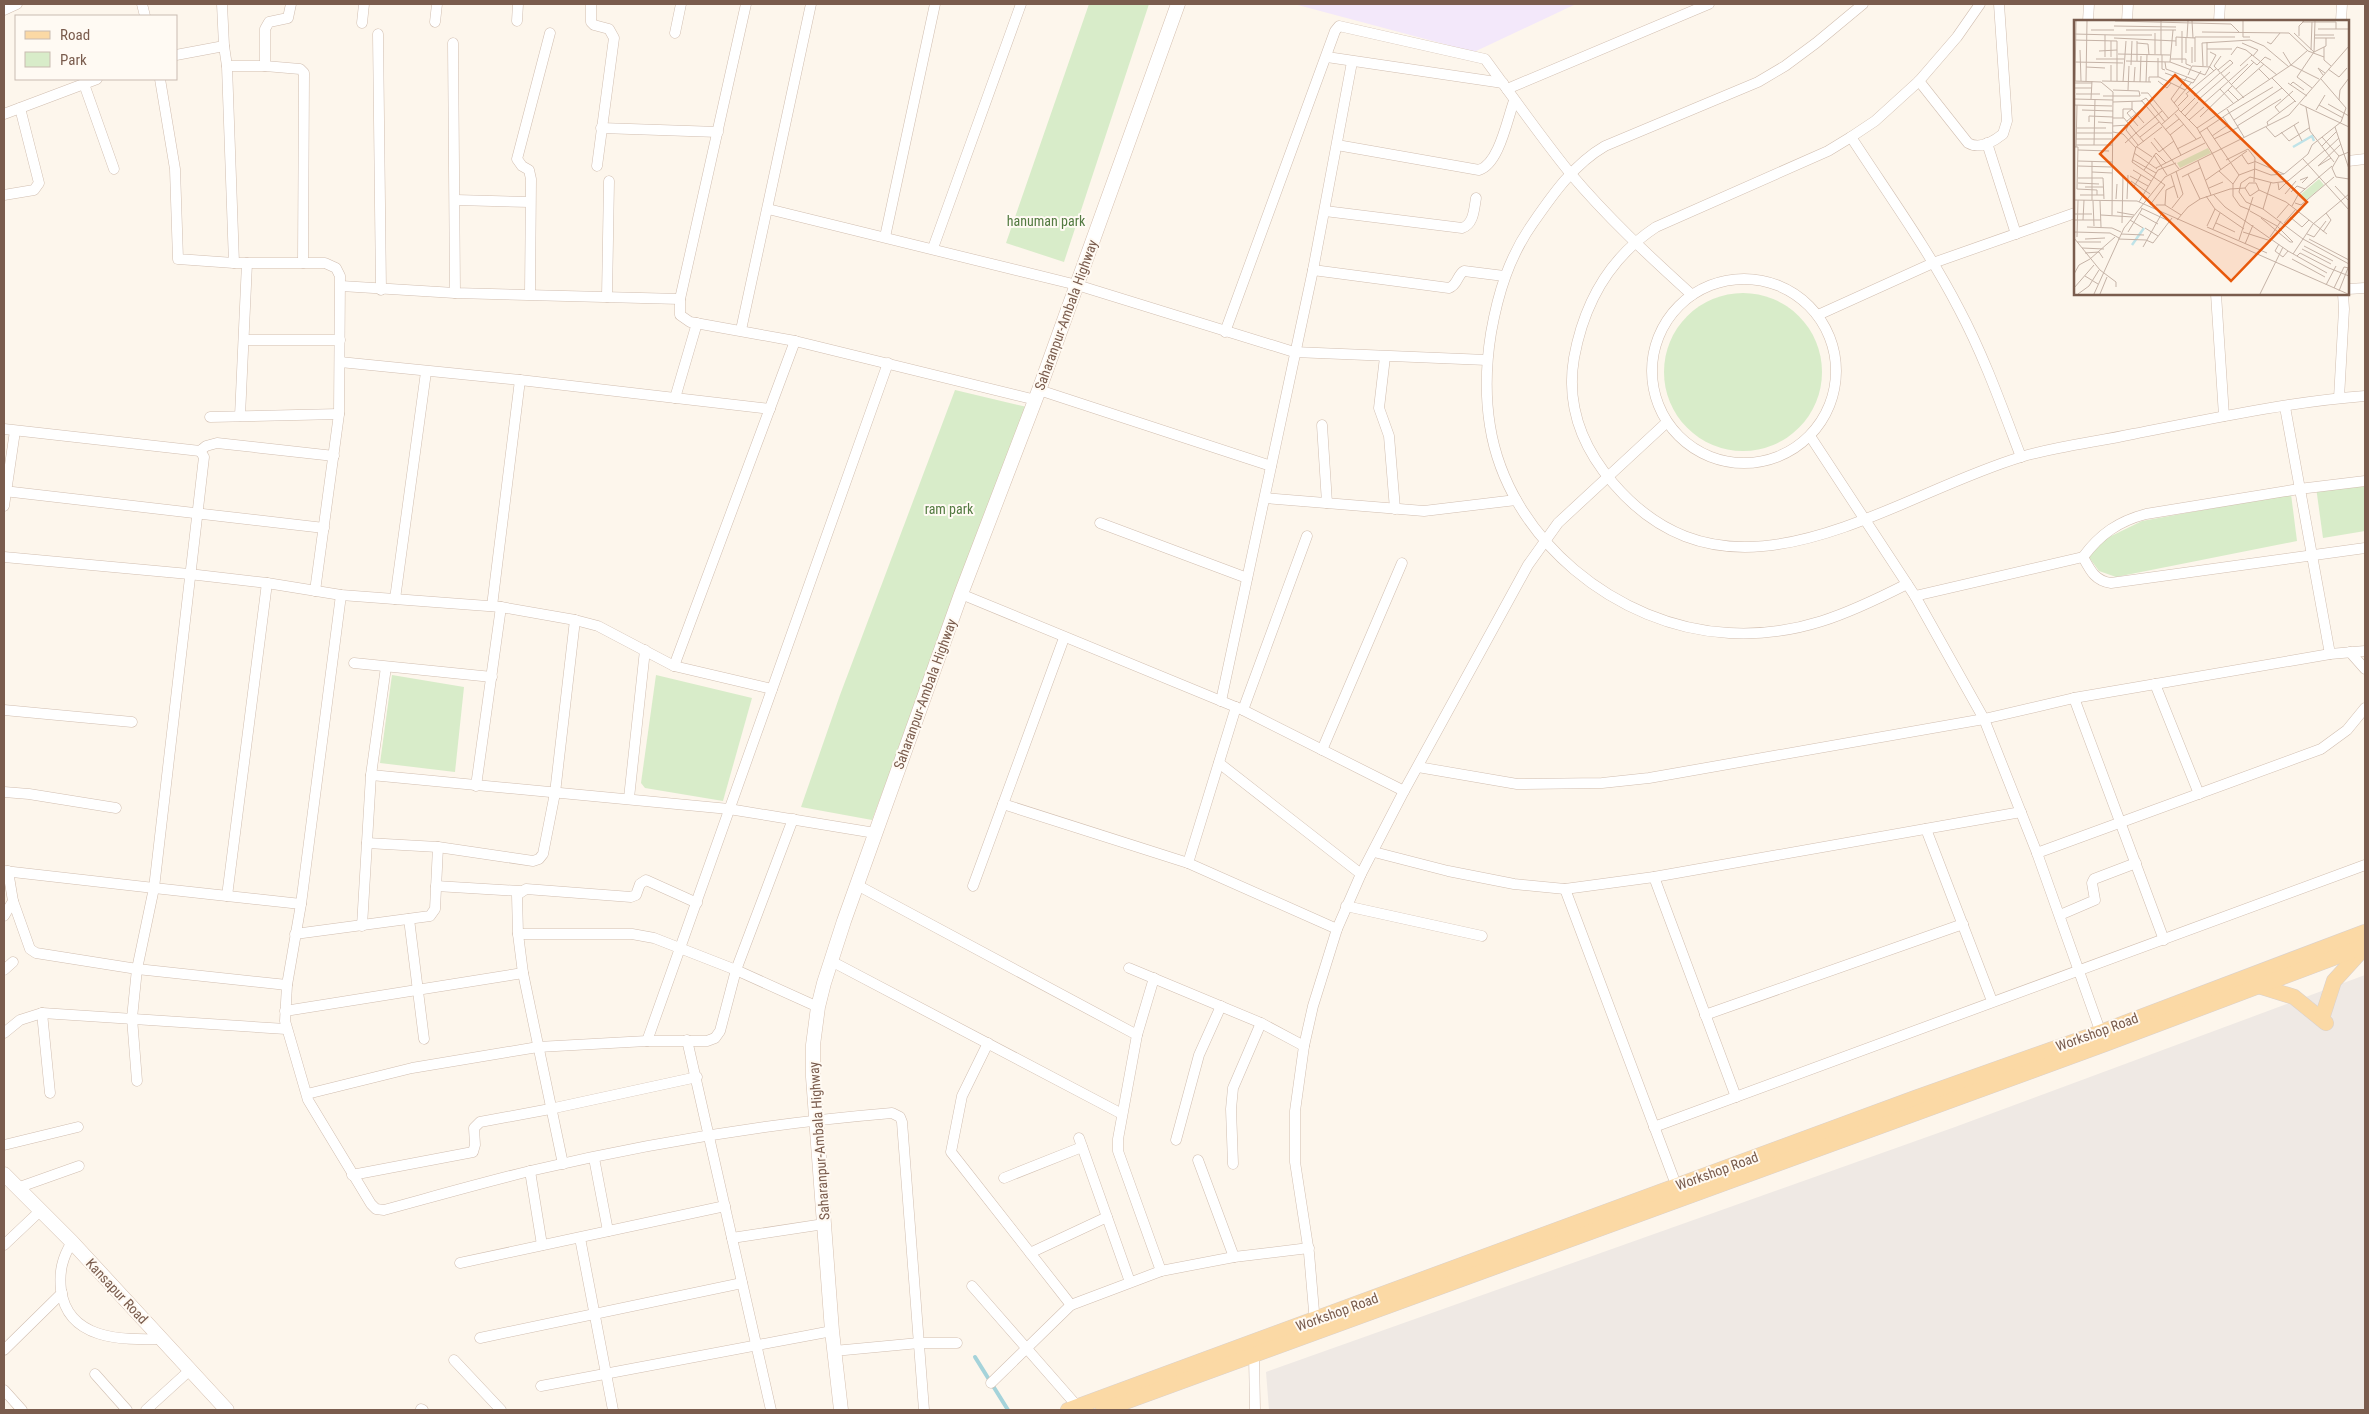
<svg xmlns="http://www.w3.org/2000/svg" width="2369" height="1414" font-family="'Roboto Condensed',sans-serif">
<rect width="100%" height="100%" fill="#fdf6ec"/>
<path fill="#efe9e4" d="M 2365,975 L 2365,1410 L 1269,1410 L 1266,1372 L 1955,1127 Z"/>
<path fill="#f3e8fa" d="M 1294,4 L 1576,4 L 1474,52 Z"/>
<g fill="#d8ecc9">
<path d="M 1089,4 L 1149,4 L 1064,262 L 1006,243 Z"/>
<circle cx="1743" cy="372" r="79"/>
<path d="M 955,390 L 1027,407 L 872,820 L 801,807 L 840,695 Z"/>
<path d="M 2365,482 L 2365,531 L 2323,538 L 2316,487 Z"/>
<path d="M 2291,494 L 2297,541 L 2116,577 L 2099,571 L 2088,556 L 2099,542 L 2142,521 Z"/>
<path d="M 392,675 L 464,687 L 455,772 L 380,763 Z"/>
<path d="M 656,675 L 752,698 L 723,801 L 645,788 L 641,783 Z"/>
</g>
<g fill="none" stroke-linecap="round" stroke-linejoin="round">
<path stroke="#a5d3da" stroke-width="4" d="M 975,1357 L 1008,1410"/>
<defs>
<g id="street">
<path d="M 142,4 L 145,16"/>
<path d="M 222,4 L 224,46 L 227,66 L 234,263"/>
<path d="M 591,4 L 591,22 L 594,25 L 609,29 L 614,38 L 597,166"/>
<path d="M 746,4 L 680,299 L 680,315 L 690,322 L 795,341 L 1036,400"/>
<path d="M 1863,4 L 1816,43 L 1785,66 L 1758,82 L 1605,146 C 1574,164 1553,194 1533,223 C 1509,257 1498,293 1491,333 C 1486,364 1485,395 1490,426 C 1508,539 1617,627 1729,633 C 1797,637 1848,614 1907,584"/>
<path d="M 1980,4 L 1957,37 L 1919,81 L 1875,121 L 1851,137 L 1828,151 L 1656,227 C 1609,258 1584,303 1574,358 C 1566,405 1582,447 1613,483 C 1732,622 1888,497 2021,457 C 2057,446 2096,442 2133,434 C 2210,419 2287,402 2365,396"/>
<path d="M 4,10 L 17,4"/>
<path d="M 517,21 L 518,4"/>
<path d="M 2088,21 L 2089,4"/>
<path d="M 2127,21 L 2128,4"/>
<path d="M 2219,21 L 2220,4"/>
<path d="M 2341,21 L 2342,4"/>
<path d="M 435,22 L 437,4"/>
<path d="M 362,23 L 364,4"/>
<path d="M 675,33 L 681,4"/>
<path d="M 378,34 L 381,290"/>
<path d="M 453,43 L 455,293"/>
<path d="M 176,55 L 224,46"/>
<path d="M 1327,57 L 1503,83"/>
<path d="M 227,66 L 265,66 L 300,69 L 304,73 L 303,263"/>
<path d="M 265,66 L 265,29 L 269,22 L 288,18 L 291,4"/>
<path d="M 160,79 L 175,169 L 178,259 L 234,263 L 325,263 L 336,268 L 340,276 L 339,414 L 315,591"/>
<path d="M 1919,81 L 1968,143 C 1980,150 1993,142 2003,134 L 2007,121 L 1999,4"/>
<path d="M 84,84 L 114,169"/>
<path d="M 1507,89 L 1709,4"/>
<path d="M 4,114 L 97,79"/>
<path d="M 601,128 L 718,132"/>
<path d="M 1851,137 C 1888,194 1928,249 1959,309 C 1984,356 2002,407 2021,457"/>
<path d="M 1987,143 L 2016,234"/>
<path d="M 1337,145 L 1479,170 C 1499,164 1507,120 1514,101"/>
<path d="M 2348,161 L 2365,159"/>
<path d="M 4,195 L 34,190 L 39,183 L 20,108"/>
<path d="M 456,200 L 530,202"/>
<path d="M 768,209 L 1077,285 L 1294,352 L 1487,360"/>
<path d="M 1325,211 L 1462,228 C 1474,224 1474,209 1476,198"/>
<path d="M 885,237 L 935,4"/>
<path d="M 933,248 L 1021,4"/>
<path d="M 1313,270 L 1449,288 C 1458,285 1457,275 1464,271 L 1504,276"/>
<circle cx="1744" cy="371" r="92"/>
<path d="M 341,286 L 455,293 L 680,299"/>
<path d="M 2348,289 L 2365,288"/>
<path d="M 530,294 L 531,179 L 529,170 L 522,166 L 517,159 L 550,33"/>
<path d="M 2216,294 L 2224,416"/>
<path d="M 607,297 L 609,181"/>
<path d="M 1818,315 L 1933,263 L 2075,213"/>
<path d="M 741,330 L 811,4"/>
<path d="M 1225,332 L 1335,31 L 1339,26 L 1485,59 C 1513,97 1540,136 1570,173 C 1607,217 1649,256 1692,295"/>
<path d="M 244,340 L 340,340"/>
<path d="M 1385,357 L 1379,408 L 1389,436 L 1395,509"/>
<path d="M 340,362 L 520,380 L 770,409"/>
<path d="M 1039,390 L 1271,466"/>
<path d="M 675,398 L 697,323"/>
<path d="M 2339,398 L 2344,309 L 2343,294"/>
<path d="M 2285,407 L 2330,654"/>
<path d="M 240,416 L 247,263"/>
<path d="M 210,417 L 339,414"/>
<path d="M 1322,425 L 1327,503"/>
<path d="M 4,429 L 200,451 L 206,446 L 217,443 L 334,456"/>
<path d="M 1810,436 L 1915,596 L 1984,719 L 2037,853 L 2102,1036"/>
<path d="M 200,451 L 204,457 L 154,888 L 301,904"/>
<path d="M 4,491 L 324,528"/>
<path d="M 1265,498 L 1424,511 L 1516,500"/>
<path d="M 4,506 L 15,431"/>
<path d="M 1100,523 L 1247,578"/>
<path d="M 4,557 L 189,574 L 267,583 L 341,595 L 501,607 L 575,620 L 598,626 L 674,666 L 772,689"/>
<path d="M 2083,557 C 2090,570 2095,581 2111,583 L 2365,548"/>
<path d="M 961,594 L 1243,710 L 1404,791"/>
<path d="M 341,595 L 301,904 L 287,985 L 285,1021 L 308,1100 L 371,1204 L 376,1209 L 384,1210 C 432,1197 481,1183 530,1171 C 649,1143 770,1123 892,1113 L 900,1117 L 902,1122 L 924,1410"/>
<path d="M 1915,596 L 2083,557 C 2100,534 2119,521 2146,514 L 2299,489 L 2365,481"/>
<path d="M 395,599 L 426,372"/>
<path d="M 492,606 L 520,380"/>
<path d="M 2350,652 L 2365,669"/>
<path d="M 354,663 L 492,677"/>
<path d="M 674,666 L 795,341"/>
<path d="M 2155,684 L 2199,794"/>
<path d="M 2074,698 L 2164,940"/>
<path d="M 1221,701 L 1313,270 L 1352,62"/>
<path d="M 4,710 L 132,722"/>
<path d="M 1243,710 L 1307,536"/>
<path d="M 1322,750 L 1402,563"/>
<path d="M 1219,763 L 1361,874"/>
<path d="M 1418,767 L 1517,784 L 1602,783 L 1649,778 L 1984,719 L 2074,698 L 2330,654 L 2365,651"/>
<path d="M 371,775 L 729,809 L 875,833"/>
<path d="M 476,786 L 501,607"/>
<path d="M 4,792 L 29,794 L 116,808"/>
<path d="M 629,798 L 645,650"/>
<path d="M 1003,804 L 1188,863 L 1337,929"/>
<path d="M 1926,829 L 1992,1001"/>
<path d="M 367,843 L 438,847 L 533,861 L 539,859 L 543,854 L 555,793 L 575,620"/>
<path d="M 1374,852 L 1448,871 L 1514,884 L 1565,889 L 1654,877 L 2021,812"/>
<path d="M 2037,853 L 2321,749 L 2347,730 L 2365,708"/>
<path d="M 1188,863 L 1236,707"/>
<path d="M 4,871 L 154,888 L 137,969 L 132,1018 L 137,1081"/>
<path d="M 1654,877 L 1736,1097"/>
<path d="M 857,885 L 1137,1035 L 1118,1139 L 1118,1151 L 1161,1271"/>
<path d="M 436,886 L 520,891"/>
<path d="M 973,886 L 1064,638"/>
<path d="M 1565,889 L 1678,1190"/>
<path d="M 227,896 L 267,583"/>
<path d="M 13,901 L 30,949 L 36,953 L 137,969 L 287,985"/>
<path d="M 1346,906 L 1482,936"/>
<path d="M 2060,915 L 2095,900 L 2092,883 L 2094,879 L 2136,863"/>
<path d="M 4,916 L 13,901 L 8,871"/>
<path d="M 409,919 L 424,1039"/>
<path d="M 362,926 L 371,775 L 386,667"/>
<path d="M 295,934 L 430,916 L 435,909 L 438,847"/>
<path d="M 518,934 L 632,934 L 654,938 L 736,970 L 818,1007"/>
<path d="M 831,961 L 1122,1114"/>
<path d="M 1129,968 L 1261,1023 L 1304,1046"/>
<path d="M 4,970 L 13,962"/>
<path d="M 285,1011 L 523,973"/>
<path d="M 42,1013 L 50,1093"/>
<path d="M 1705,1015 L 1963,924"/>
<path d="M 4,1033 L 20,1020 L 42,1013 L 286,1029"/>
<path d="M 1137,1035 L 1154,978"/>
<path d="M 687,1040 L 771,1410"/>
<path d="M 647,1041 L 888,363"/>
<path d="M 988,1043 L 962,1096 L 951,1152 L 1071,1305"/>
<path d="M 307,1094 L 412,1068 L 538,1047 L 647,1041 L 707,1041 L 715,1038 L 720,1031 L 736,970 L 793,819"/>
<path d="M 1654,1127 L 2365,865"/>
<path d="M 1079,1138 L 1130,1282"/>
<path d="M 1176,1140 L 1199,1055 L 1221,1006"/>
<path d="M 4,1145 L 78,1127"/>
<path d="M 594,1158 L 608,1231"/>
<path d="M 1198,1160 L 1234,1257"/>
<path d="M 563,1164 L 523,973 L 518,934 L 517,895 L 526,889 L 631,897 L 636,895 L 640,884 L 646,880 L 697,903"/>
<path d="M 1233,1164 L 1231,1109 L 1233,1088 L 1261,1023"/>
<path d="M 530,1171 L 542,1245"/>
<path d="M 352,1175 L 473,1152 L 475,1145 L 474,1128 L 480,1122 L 550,1109 L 697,1077"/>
<path d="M 1004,1178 L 1082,1147"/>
<path d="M 17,1188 L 79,1166"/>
<path d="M 580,1238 L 613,1410"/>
<path d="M 732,1238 L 824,1224"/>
<path d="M 72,1242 C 62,1258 59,1272 61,1290 C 68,1340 121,1340 161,1339"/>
<path d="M 4,1245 L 40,1211"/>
<path d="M 1030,1253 L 1107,1217"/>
<path d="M 460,1263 L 725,1206"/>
<path d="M 972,1286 L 1078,1407"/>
<path d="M 1315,1323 L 1309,1253 L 1295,1162 L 1295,1111 L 1304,1046 L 1313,1006 L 1337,929 L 1361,874 L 1404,791 L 1528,565 L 1558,523 L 1666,423"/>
<path d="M 480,1338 L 742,1283"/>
<path d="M 4,1350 L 62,1293"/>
<path d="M 834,1351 L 919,1343 L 957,1343"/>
<path d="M 1254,1355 L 1255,1410"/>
<path d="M 454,1360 L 501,1410"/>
<path d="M 95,1374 L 127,1410"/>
<path d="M 991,1383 L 1071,1305 L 1161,1271 L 1234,1257 L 1309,1248"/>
<path d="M 541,1386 L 832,1331"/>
<path d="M 4,1390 L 22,1410"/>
<path d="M 421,1409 L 423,1410"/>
<path d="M 146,1410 L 190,1370"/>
</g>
<g id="secondary">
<path d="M 4,1174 L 72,1242 L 227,1410"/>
<path d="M 841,1410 L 832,1331 L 813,1077 L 813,1045 L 818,1007 L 824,983 L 844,921 L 961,594 L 1039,390 L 1178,4"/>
</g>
<g id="primary">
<path d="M 2259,986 L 2294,997 L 2326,1023"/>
<path d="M 2323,1015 L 2334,981 L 2364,948"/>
<path d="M 1068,1410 L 1915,1098 L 2101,1032 L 2365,932"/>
<path d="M 1103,1410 L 2105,1044 L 2365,946"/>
</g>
</defs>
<use href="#street" stroke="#d1beb0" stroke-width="11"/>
<use href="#secondary" stroke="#d6c0b0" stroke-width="15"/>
<use href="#primary" stroke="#dad1cd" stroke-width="16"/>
<use href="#street" stroke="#fff" stroke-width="10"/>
<use href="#secondary" stroke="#fff" stroke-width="14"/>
<use href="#primary" stroke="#fbd9a5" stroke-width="15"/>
</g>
<g text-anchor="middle" stroke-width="4" stroke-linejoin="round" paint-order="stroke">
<g font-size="14" fill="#537a41" stroke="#fffaf3">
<text x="1046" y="226">hanuman park</text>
<text x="949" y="514">ram park</text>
</g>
<g font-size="14" fill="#7a5c4d" stroke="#fffaf3">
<text transform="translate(1066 315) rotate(-70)" y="5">Saharanpur-Ambala Highway</text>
<text transform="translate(925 694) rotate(-70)" y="5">Saharanpur-Ambala Highway</text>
<text transform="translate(2097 1032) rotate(-20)" y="5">Workshop Road</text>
<text transform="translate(819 1141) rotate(-94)" y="5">Saharanpur-Ambala Highway</text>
<text transform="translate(1717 1171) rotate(-20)" y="5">Workshop Road</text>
<text transform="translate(117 1291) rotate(47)" y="5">Kansapur Road</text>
<text transform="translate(1337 1312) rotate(-20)" y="5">Workshop Road</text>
</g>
</g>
<g transform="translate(2074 20)">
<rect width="275" height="275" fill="#fdf6ec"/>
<path d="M 134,128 L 137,133 L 106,148 L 103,143 ZM 245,159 L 250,165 L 231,181 L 226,175 Z" fill="#d8ecc9"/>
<path fill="none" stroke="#bfe3e8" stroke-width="2.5" d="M 219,127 L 238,116 L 240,121M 58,225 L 70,208"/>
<path fill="none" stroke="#c5b3a7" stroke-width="1" d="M 41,1 L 157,4 L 165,12M 118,1 L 119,18M 169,1 L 169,17 L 176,17M 228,2 L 262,2 L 262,9M 40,6 L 102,7M 244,9 L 275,9M 17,10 L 40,10M 52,10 L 102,10M 128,12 L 215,13 L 234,31 L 250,37M 220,13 L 240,32 L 252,26 L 252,18M 0,14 L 40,15M 31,15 L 31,37M 40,15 L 78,15M 241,15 L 260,15M 225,16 L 225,6 L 230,1M 113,17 L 114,1M 40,18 L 102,21M 241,18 L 261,18M 0,20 L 43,21 L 43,61M 37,21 L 37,37M 193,22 L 197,24 L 206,13M 63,23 L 74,24 L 75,35M 168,23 L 184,30 L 179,36M 102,26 L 102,17 L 121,18M 250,27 L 250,40 L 257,46M 133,29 L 158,29M 6,30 L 7,61M 237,30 L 238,2M 25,31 L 43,30M 209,32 L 217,45 L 234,30M 112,33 L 112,17M 44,34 L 96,35M 81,34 L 81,13M 87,35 L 87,1M 88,35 L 88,49 L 91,50M 157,35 L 163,27 L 172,30 L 203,55M 147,36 L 140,46 L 170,78M 22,39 L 50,39M 97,39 L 112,39 L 112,44 L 117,46M 177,40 L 183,45 L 191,37 L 197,40M 52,41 L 96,42 L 131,55 L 142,35 L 136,32M 63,41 L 63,21M 1,42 L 49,43M 91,42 L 92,49 L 121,60M 96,42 L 99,10M 121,42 L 121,17 L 161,17M 108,43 L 108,11M 118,43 L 118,27M 57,45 L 58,21M 129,46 L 128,23 L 176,20 L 190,26 L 215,47M 133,46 L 133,22M 166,46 L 178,35M 12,47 L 31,48M 185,49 L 196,60M 254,49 L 265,57 L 273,48M 144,50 L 156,40 L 159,43 L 147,53M 91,53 L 119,63 L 127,51M 114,55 L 118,46 L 136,47 L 140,51M 249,55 L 244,48 L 251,53M 84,57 L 84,38M 198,58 L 222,82M 0,61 L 27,62 L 39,72 L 38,195M 1,61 L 2,1M 12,61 L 13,1M 28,61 L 77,62M 37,61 L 37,45M 84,61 L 93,68 L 97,63M 49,62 L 52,21M 60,62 L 61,47M 66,62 L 67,36M 72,62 L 73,35M 75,62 L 75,57 L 85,57 L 111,70M 0,63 L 18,63M 214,63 L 233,76M 157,65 L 180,42M 216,65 L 219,62 L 230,70M 0,68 L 18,68M 238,68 L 223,57 L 240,32 L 241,1M 146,69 L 160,84M 162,69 L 190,44M 54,70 L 55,46M 154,70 L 165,81M 67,73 L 74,73 L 95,99M 113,73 L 142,49M 2,74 L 26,74M 29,76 L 66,76 L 65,71 L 39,70M 120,76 L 146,53M 0,79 L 39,80M 17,79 L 18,61M 124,80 L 156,52M 265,80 L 266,70 L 275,58M 67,81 L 72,78 L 91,102M 39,82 L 68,81 L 97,116 L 107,135M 58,82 L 58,89 L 53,93 L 64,106M 100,83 L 118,62M 129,84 L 174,44M 226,84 L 275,107M 254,84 L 275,96M 0,85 L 38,86M 245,85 L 269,98M 104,86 L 114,76 L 112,73M 232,87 L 236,111 L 260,142M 153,89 L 170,117M 8,90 L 39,91M 105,90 L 123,108M 242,90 L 251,75M 107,92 L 121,78M 155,93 L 199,67M 206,93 L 201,87 L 219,71M 101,94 L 122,119M 111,96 L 124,82M 126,97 L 158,66M 149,97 L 158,110M 39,98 L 50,98 L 62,113 L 51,123M 49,98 L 49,89 L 58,89 L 70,103M 115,100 L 130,87M 160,100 L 208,68M 53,101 L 79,80M 15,102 L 15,96 L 39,97M 24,102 L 39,103M 87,105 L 105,89 L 97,79 L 113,57M 194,105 L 193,102 L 221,81M 220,105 L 228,121M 39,106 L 54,105M 54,106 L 52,110 L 64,125M 163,106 L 207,79M 192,107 L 201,117 L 225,102M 261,107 L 275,149M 2,108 L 32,108M 133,108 L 165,155M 91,110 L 105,99M 39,112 L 49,114 L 62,128M 207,112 L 215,121 L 235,108M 2,113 L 38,113M 125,113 L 155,93M 96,115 L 110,104M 138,116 L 154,105M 66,117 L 85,102M 248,117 L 265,136M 80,118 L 105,149M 2,119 L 38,119M 140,119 L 165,107M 70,122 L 62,113 L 88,91M 77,122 L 85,132 L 100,121M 2,125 L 38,125M 20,125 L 21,79M 248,126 L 262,112M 0,127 L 4,127 L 3,169 L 23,170 L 23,175M 2,127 L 3,85M 63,127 L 78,137M 103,129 L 127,117M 4,130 L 35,131M 251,130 L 214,161 L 199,163 L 176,157 L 167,163 L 165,172 L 172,182 L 189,189 L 229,219 L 275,244M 251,131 L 265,118M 275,132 L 265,136 L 258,148 L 262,157 L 275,159M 60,133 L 83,149M 138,133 L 123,108 L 217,45 L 245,59M 138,133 L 147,150M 80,135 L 93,155M 168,135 L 174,144 L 180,142M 257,138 L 244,146 L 267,124M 229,139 L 275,190M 59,140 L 82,153M 152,140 L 174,129 L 181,138 L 180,162M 4,141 L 38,142M 124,141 L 137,175M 180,141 L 210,154M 4,146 L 38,147M 82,148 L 131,123M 59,150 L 77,161M 70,150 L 82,133 L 92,143M 145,151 L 159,164M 18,152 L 38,153M 114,154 L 126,179M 97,155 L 104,178M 56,156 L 74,166M 108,157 L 126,148M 4,158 L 29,158 L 30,179M 132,160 L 173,131M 226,160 L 234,157 L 228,163M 57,161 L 76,174M 4,163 L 25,164M 204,163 L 205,170 L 213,162M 261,166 L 275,181M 11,167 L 29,167M 59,168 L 67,155M 135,168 L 149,162M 171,168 L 175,163 L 182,163 L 185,170 L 212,182 L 253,214M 171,168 L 176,176 L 185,170M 217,172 L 223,166 L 231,169M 139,174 L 151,187 L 214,231 L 253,253M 211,174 L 222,161M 6,175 L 30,175M 132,176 L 141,189 L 170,209M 42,179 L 43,164M 53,179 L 54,155M 0,180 L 63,181 L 274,274M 18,180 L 18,141M 19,181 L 20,206M 26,181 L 27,207M 65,182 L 84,150 L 102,143M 221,183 L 227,185 L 260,157M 76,185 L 91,165 L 58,142 L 62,127 L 88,107M 82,185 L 91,185 L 107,195M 91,185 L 92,170 L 100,166M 218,186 L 224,175 L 258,146M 67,188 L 95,201M 98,188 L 109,174 L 102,151M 189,189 L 197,162M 176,190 L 166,186 L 159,176 L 159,164 L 165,155 L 181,149 L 197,155 L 210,154 L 234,134 L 238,125 L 267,102 L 272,88 L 247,59M 176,191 L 203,206 L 219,222 L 216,222 L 187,198M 43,192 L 60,195M 0,194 L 18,194M 66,194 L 84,204M 27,195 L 59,197M 216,197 L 228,207 L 235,200M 203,198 L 215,184M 0,200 L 27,200M 9,200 L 10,180M 56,200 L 69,208M 103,200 L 114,187 L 126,179 L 156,169 L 171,168M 48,203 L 49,156M 142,203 L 161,212M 210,203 L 222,189M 133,206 L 141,189M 13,207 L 38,208 L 47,212M 133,207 L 193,233M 71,208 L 84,216M 139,209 L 146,193M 0,212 L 36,213 L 45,218M 54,212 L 68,189M 169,212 L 197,221M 249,212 L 257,200 L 252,193M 47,214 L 70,215M 233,214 L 240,217 L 252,201M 3,217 L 4,180M 196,217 L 207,201M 0,218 L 26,250 L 42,262 L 42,267M 11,219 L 31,218M 44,219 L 72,220 L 79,223 L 98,198M 235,219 L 275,240M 165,220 L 179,177M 3,222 L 27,222M 171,224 L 179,205M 205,224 L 201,231 L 209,237 L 214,231M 230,226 L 259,241M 69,227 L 88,193M 8,228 L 30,229M 228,229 L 257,244M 11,233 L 25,232 L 29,238M 219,234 L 239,204 L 275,174M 223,236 L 226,233 L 255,248M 16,239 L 41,217M 218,239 L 251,257M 255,248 L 275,256M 0,254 L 5,245 L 16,239M 11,256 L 24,264M 252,265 L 262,246M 0,268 L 20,245M 260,268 L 270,247 L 275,248M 265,271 L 274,248M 4,274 L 15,266 L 25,250M 20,274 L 50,208 L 91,157 L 215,95 L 275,26M 26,274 L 33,257M 186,274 L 209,227"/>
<path fill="#e8590c" fill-opacity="0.15" stroke="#e8590c" stroke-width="2.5" d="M 101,55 L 233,182 L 157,261 L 26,134 Z"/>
<rect width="275" height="275" fill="none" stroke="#7a5c4d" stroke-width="2.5"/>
</g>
<rect width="2369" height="1414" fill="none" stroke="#7a5c4d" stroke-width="10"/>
<rect x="15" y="15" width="162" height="65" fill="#fffaf3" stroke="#cabbb1"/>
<rect x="25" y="31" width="25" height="8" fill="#fbd9a5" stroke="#cabbb1"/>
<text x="60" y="40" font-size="15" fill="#7a5c4d">Road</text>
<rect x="25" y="52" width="25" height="15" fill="#d8ecc9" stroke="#cabbb1"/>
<text x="60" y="65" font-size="15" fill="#7a5c4d">Park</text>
</svg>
